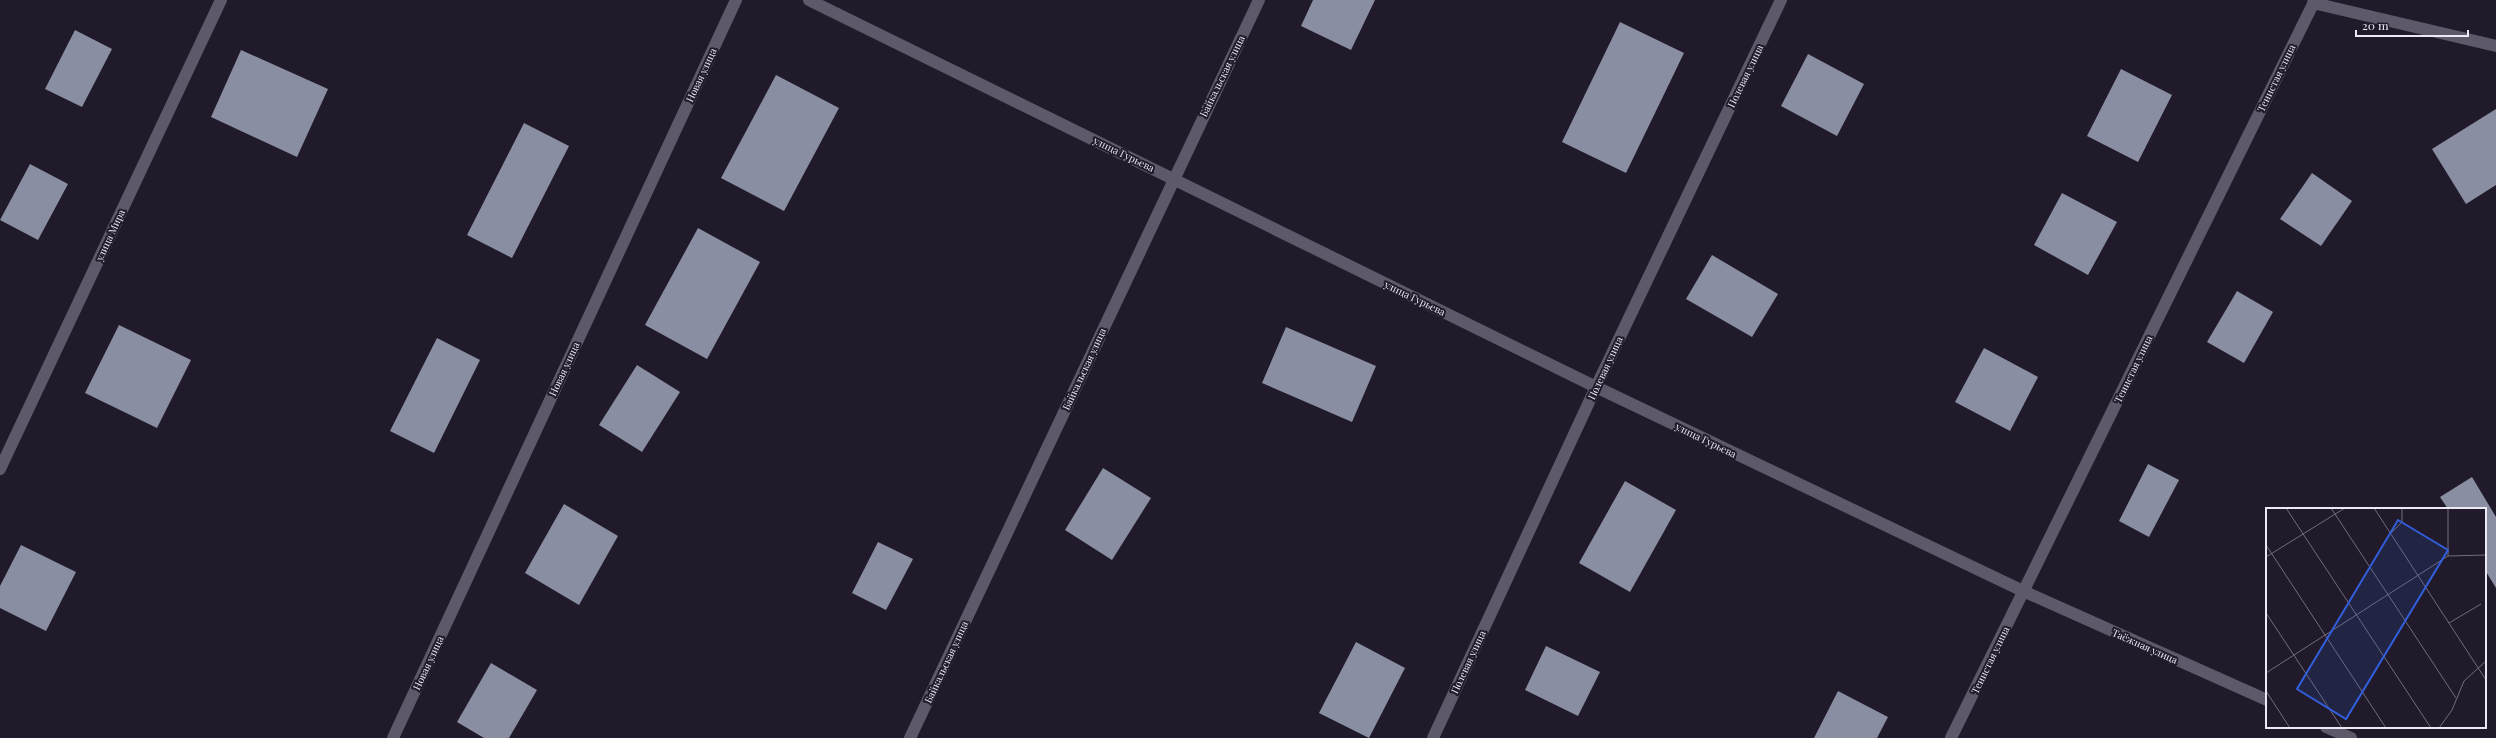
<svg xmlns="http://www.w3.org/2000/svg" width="2496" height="738" font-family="'Playfair Display',serif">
<rect width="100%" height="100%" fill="#201a2a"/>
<g fill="#8a8ea3">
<path d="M 1313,0 L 1375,0 L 1351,50 L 1301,26 Z"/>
<path d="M 1620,22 L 1684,53 L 1626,173 L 1562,142 Z"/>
<path d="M 75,30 L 112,49 L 82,107 L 45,89 Z"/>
<path d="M 241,50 L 328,89 L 297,157 L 211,117 Z"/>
<path d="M 1808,54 L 1864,84 L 1837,136 L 1781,106 Z"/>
<path d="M 2121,69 L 2172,95 L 2138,162 L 2087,136 Z"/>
<path d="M 776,75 L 839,108 L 784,211 L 721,178 Z"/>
<path d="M 2496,109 L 2496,185 L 2466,204 L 2432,149 Z"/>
<path d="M 524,123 L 569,146 L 512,258 L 467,235 Z"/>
<path d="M 30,164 L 68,184 L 38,240 L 0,220 Z"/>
<path d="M 2312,173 L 2352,201 L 2321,246 L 2280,219 Z"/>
<path d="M 2062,193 L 2117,222 L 2088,275 L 2034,245 Z"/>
<path d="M 698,228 L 760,262 L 707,359 L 645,325 Z"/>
<path d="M 1712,255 L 1778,294 L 1752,337 L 1686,299 Z"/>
<path d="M 2237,291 L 2273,312 L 2244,363 L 2207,342 Z"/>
<path d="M 119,325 L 191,360 L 157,428 L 85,393 Z"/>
<path d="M 1286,327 L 1376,366 L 1352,422 L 1262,383 Z"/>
<path d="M 437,338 L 480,360 L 434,453 L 390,431 Z"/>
<path d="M 1984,348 L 2038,377 L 2010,431 L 1955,402 Z"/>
<path d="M 637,365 L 680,392 L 642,452 L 599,425 Z"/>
<path d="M 2148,464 L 2179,480 L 2149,537 L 2119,521 Z"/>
<path d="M 1103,468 L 1151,498 L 1112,560 L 1065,530 Z"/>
<path d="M 2472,477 L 2496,517 L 2496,588 L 2485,570 L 2485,509 L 2448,509 L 2440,497 Z"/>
<path d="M 1625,481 L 1676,510 L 1630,592 L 1579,563 Z"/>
<path d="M 564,504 L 618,536 L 579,605 L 525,573 Z"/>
<path d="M 878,542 L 913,559 L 886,610 L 852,593 Z"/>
<path d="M 21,545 L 76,572 L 46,631 L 0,608 L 0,586 Z"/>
<path d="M 1356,642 L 1405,668 L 1369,738 L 1319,713 Z"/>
<path d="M 1546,646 L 1600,672 L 1578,716 L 1525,690 Z"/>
<path d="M 491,663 L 537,690 L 509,738 L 484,738 L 457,722 Z"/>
<path d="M 1838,691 L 1888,717 L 1877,738 L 1814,738 Z"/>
</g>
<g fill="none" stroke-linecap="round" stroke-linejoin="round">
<g stroke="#5f586b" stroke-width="12">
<path d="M 809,0 L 1596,387 L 2023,591 L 2267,700"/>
<path d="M 2313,3 L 2496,46"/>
<path d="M 0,469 L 221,0"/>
<path d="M 2326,727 L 2351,738"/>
<path d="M 393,738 L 736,0"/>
<path d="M 910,738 L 1259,0"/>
<path d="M 1433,738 L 1596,387 L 1781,0"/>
<path d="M 1951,738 L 2315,0"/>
</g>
</g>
<g text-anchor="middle" stroke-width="4" stroke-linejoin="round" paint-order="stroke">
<g font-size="10" fill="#ede9f4" stroke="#201a2a">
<text transform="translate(701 75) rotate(-65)" y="4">Новая улица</text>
<text transform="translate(1222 76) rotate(-64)" y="4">Байкальская улица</text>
<text transform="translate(1745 76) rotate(-64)" y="4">Полевая улица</text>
<text transform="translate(2276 78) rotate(-64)" y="4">Тенистая улица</text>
<text transform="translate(1124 154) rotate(26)" y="4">улица Гурьева</text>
<text transform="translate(110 235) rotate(-65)" y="4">улица Мира</text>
<text transform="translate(1415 298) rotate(26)" y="4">улица Гурьева</text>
<text transform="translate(1605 368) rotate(-65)" y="4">Полевая улица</text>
<text transform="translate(564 369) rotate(-65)" y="4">Новая улица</text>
<text transform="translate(1084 369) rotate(-65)" y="4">Байкальская улица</text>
<text transform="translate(2133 369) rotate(-64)" y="4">Тенистая улица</text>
<text transform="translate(1706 440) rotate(26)" y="4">улица Гурьева</text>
<text transform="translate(2145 646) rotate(24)" y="4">Таёжная улица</text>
<text transform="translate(1990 660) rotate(-64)" y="4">Тенистая улица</text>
<text transform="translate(946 662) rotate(-65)" y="4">Байкальская улица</text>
<text transform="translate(1468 662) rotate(-65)" y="4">Полевая улица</text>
<text transform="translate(428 663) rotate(-65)" y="4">Новая улица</text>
</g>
</g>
<g transform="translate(2266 508)">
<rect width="220" height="220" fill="#201a2a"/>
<path fill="none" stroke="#726d7b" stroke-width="1" d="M 20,0 L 165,220M 65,0 L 190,190M 108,0 L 220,172M 125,25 L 136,14 L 136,0M 0,37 L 120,220M 182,48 L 220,47M 0,49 L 79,0M 0,105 L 76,220M 183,115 L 215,96M 0,165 L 182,48 L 182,0M 0,183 L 24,220M 173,220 L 186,202 L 198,173 L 220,153"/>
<path fill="#325edb" fill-opacity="0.15" stroke="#325edb" stroke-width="2" d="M 132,12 L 182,42 L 80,211 L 31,181 Z"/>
<rect width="220" height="220" fill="none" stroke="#ede9f4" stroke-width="2"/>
</g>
<path d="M2356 30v6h112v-6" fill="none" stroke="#ede9f4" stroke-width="2"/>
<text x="2362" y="30" font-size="12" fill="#ede9f4" stroke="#201a2a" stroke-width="3" paint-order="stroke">20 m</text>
</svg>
